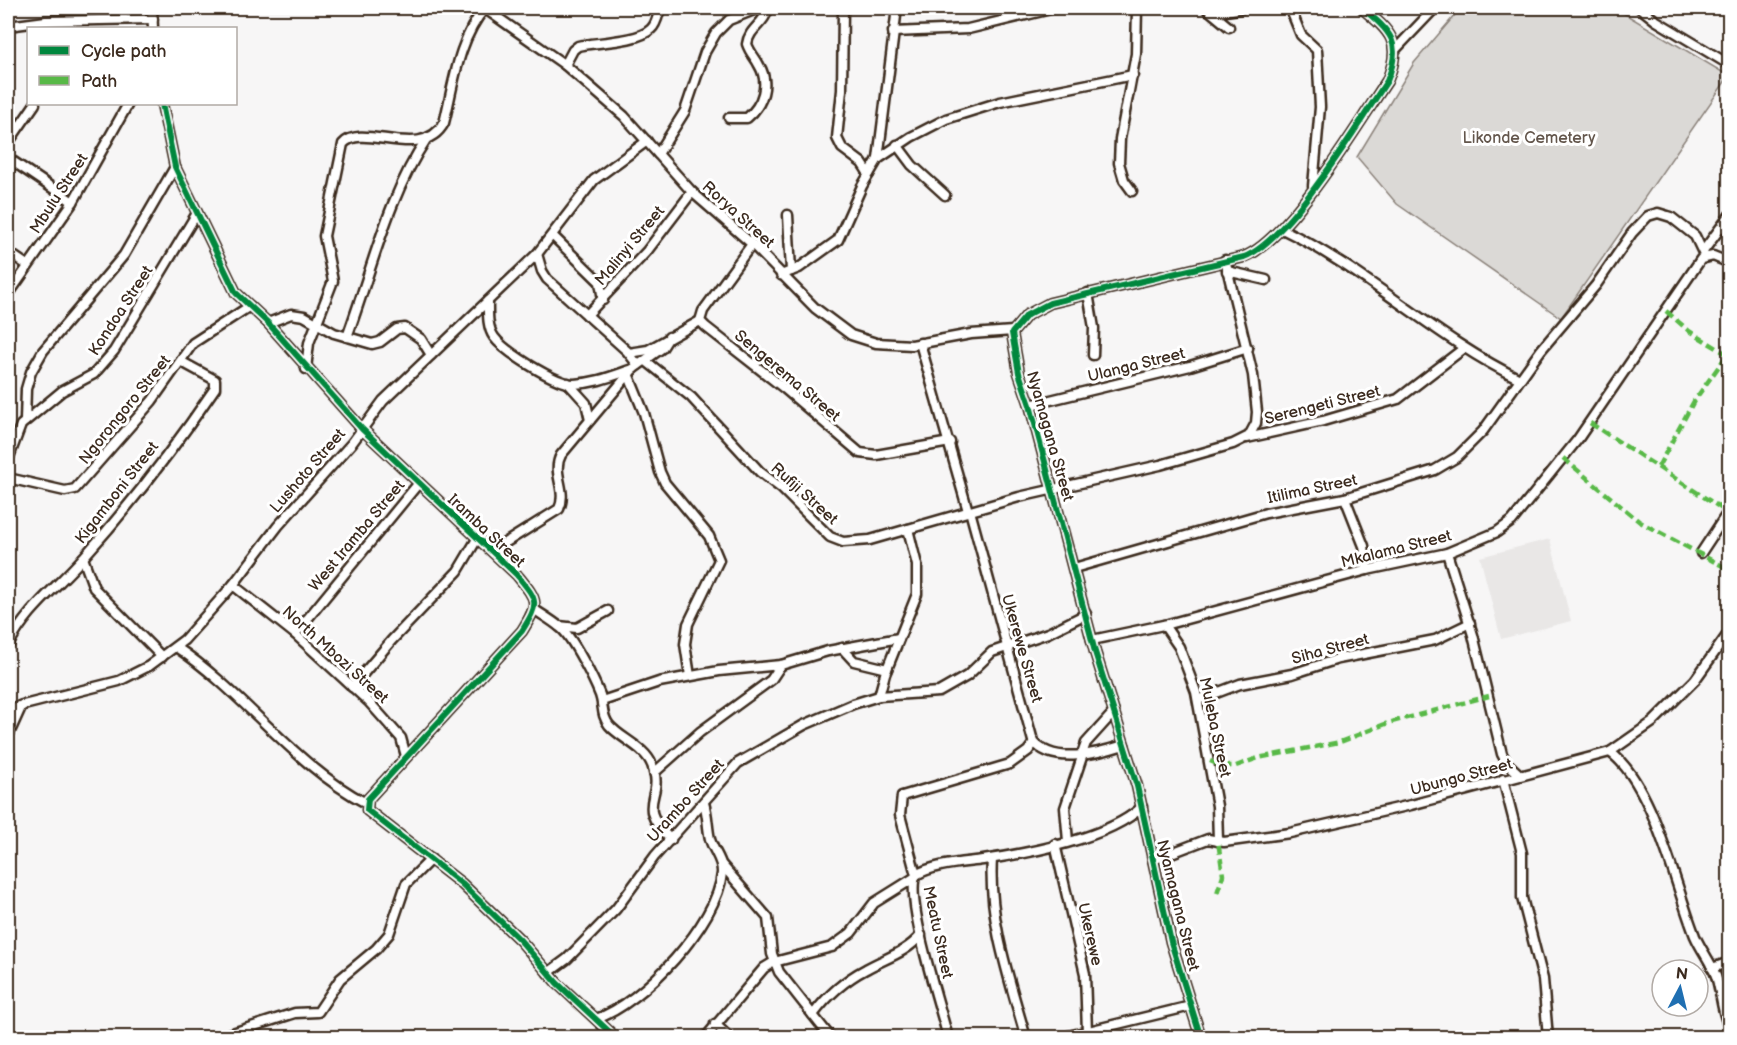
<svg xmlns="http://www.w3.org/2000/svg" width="1737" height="1045" font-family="'Balsamiq Sans',sans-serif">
<rect width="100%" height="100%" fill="#f7f6f6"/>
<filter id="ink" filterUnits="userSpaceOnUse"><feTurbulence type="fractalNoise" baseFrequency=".0167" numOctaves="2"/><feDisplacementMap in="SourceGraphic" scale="12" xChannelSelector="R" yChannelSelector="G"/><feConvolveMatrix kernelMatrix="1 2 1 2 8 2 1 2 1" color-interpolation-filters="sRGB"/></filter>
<g filter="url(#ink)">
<path fill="#e9e7e6" d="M 1550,539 L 1571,621 L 1501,639 L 1480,557 Z"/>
<path fill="#dbd9d6" stroke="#8b827a" stroke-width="1.5" d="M 1461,8 L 1615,8 L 1729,76 L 1561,318 L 1397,204 L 1357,157 L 1414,63 Z"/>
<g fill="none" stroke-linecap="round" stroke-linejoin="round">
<defs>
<g id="minor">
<path d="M 152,8 L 153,28"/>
<path d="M 484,8 L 565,65 L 624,116 L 692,192 L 752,244 L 815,308 L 851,335 L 876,343 L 912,345 L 971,334 L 1013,331"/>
<path d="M 843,8 L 842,90 L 837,138 L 842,148 L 862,163 L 869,174"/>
<path d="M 1206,8 L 1229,27"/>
<path d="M 1290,8 L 1301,35 L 1317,50 L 1320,107 L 1313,186"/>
<path d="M 1640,8 L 1655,20 L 1730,65"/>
<path d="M 1214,13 L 1243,8"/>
<path d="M 8,26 L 46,21 L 153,19"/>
<path d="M 893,32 L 968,29 L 1055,8"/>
<path d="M 1395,50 L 1435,8"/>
<path d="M 565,65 L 573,50 L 578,46 C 596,42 638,42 651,29 C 657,24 658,14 660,8"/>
<path d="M 162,104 L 175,167 L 236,293 L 268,323 L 362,429 L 517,575 C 538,601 540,602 522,631 L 368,799 L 367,810 L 462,884 L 520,940 L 557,983 L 616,1038"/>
<path d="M 729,118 L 747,118 C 763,105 770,83 759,65 C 755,57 750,53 747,44 C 749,28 765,24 768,8"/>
<path d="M 8,143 L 35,104"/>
<path d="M 897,145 L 912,165 L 945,195"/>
<path d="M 658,154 L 685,111 L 705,52 L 716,33 L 729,20 L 759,8"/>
<path d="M 8,158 L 73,202"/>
<path d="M 878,159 L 897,8"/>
<path d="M 1132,191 L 1124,180 L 1119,163 L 1120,139 L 1136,54 L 1137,8"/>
<path d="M 788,215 L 791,271"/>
<path d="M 1282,229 C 1367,270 1435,338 1520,379"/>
<path d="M 553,236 L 600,282 L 603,300"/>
<path d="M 752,244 L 703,311 L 700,321 L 706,327 L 785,389 L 860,453 L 876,455 L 950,442"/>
<path d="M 1704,250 L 1730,215"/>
<path d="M 8,252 L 27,265"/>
<path d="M 537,254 L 542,271 L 547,279 L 627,351 L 638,365"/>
<path d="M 1227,271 L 1266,280"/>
<path d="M 781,275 L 799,268 L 838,240 L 862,186 L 878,159 L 911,137 L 946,119 L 1000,102 L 1133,75"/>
<path d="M 1088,293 L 1094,328 L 1093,355"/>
<path d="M 8,295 L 73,202 L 128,104"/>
<path d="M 488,301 C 488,313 487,327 494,337 C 505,352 556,384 574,384 C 596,383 612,376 633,369"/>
<path d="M 587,315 L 647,251 L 692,192"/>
<path d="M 268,323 L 291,314 L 304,316 L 334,333 L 372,344 L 380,342 L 397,329 L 405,328 L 421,339 L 431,355"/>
<path d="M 347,337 C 372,270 387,198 427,138"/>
<path d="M 920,343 L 968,511"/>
<path d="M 629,353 L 648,350 L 700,321"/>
<path d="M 646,361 L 691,397 L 760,472 L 781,488 L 830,537 L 843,542 L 870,540 L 1019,497 L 1160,465 L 1233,444 L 1249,436 L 1256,423 L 1257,412 L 1253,375 L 1225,260"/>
<path d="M 306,369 L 309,343 L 333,281 L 324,236 L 343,144 C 362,121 422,163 444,123 C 454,83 458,40 485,8"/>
<path d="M 629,376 L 644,413 L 660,472 L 665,483 L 709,536 L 719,560 L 688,624 L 685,644 L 690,676"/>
<path d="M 568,383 L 586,403 L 590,420"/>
<path d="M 1030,405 L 1190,366 L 1248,348"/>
<path d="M 25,421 L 26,389 L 31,372 L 43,351 L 124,255 L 175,167"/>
<path d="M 1247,438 L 1323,421 L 1398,399 L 1463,349"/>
<path d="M 8,460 L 21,425 L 62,391 L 94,374 L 114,351 L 197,213"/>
<path d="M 8,478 L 65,491 L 75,489 L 152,401 L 193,343 L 250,306"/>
<path d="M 1345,498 L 1364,546 L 1367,570"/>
<path d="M 970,511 L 1033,741 C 1053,766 1099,753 1124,745"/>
<path d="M 492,551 L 559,509 C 568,490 551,473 561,455 L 633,369 L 662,348 L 669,337"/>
<path d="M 1447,553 L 1473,635 L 1502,754 L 1507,763 L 1520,775"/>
<path d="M 1701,553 L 1730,509"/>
<path d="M 83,558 L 94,588 L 162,657"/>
<path d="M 1074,568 L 1266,513 L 1345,498 L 1435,470 L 1457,457 L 1483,431 L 1541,350 L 1596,285 L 1632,233 L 1648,216 L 1658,213 L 1671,217 L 1695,236 L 1705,257"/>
<path d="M 233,585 L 295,634 L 369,702 L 401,738 L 406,756"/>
<path d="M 535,610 C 544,616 553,621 561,628 C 573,638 594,680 600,695 C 604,706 601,715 609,725 C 621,739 645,747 652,765 C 666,799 632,802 671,840"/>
<path d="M 1164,625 L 1179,647 L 1196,692 L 1217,806 L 1218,841"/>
<path d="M 559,626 L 577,628 L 608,611"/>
<path d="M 295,634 L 418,484"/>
<path d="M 1092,640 L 1168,624 L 1367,570 L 1447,553 L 1497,532 L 1512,521 L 1578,439 L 1701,259 L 1713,256 L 1730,263"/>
<path d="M 8,646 C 26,610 55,589 82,559 C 130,506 175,447 215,388 L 215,380 L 182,362"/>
<path d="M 176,647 C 244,692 293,765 366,803"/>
<path d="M 842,648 L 854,661 L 887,669"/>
<path d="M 352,687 L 392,640 L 458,571 L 477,539"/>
<path d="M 879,696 L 885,674 L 917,594 L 917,565 L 908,529"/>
<path d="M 1198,700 L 1240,684 L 1292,674 L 1338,659 L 1435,640 L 1470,623"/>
<path d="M 602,701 L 659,682 L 719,671 L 781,665 L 828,651 L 899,638"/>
<path d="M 8,709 L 119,681 L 149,666 L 184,640 L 233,585 L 278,526 L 352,443 L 383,401 L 537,254 L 594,180 L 647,141"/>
<path d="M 8,736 L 22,705"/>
<path d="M 1610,752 C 1653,783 1675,886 1695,936 C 1701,950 1711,962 1716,976 C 1722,995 1721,1011 1730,1029"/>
<path d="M 1082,754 L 1086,743 L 1114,712"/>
<path d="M 654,773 L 700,732 L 771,680 L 781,665"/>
<path d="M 1503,779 L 1522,853 L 1522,898 L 1543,979 L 1548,1038"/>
<path d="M 1068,841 L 1065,808 L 1083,754"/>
<path d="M 1055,844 L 1085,974 L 1087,1032"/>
<path d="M 992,859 C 988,919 1010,981 1026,1038"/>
<path d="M 1153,860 L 1208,839 L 1224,842 L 1290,833 L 1411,805 L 1610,752 L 1653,722 L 1695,680 L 1730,631"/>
<path d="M 722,865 L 768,918 L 772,954 L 779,972 L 831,1038"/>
<path d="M 916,875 L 900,815 L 902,796 L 1010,764 L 1028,751 L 1034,743"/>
<path d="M 1712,968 L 1730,962"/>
<path d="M 548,973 L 567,959 L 616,909 L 655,856 L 738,763 L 804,725 L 853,704 L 879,696 L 939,692 L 967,676 L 992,652 L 1048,633 L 1086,614"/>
<path d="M 813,1015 C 827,996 845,980 866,969 C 885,958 906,953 921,935"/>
<path d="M 596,1019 C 642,1004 718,923 722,873 C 723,860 713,851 710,839 C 707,826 708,816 704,803"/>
<path d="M 715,1024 L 730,1038"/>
<path d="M 196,1038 L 226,1035 L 295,1013 L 318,1012 L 340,979 L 376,949 L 389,934 L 406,884 L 431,859"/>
<path d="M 705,1038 L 764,968 L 774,962 L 832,947 L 851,933 L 874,903 L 914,878"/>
<path d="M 948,1038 C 941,1008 904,898 916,875 C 935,864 961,863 983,860 C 1029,853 1108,839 1142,807"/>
<path d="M 1060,1038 L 1191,1006"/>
<path d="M 1201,1038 L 1171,942 L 1137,786 L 1095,652 L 1030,405 L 1019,373 L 1012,333 L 1027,315 L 1050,303 L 1244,257 C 1289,240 1358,124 1387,81 C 1403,42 1391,32 1362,8"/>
</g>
</defs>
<use href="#minor" stroke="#3b2a1e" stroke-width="13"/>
<use href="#minor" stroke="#fff" stroke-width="8"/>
<g stroke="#58b947" stroke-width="4.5" stroke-dasharray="9 4.5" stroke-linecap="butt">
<path d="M 1666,311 L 1689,331 L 1730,356"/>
<path d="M 1590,423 L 1730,514"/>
<path d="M 1563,458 L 1640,522 L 1730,570"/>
<path d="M 1658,467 L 1694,401 L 1727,355"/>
<path d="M 1210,761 L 1222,766 L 1236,766 L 1258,758 L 1340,742 L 1388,723 L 1489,696"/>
<path d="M 1217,893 L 1223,875 L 1218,841"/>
</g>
<defs>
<g id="cycleway">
<path d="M 162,104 L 175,167 L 236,293 L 268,323 L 362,429 L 517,575 C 538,601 540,602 522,631 L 368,799 L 367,810 L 462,884 L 520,940 L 557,983 L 616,1038"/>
<path d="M 1201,1038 L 1171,942 L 1137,786 L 1095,652 L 1030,405 L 1019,373 L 1012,333 L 1027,315 L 1050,303 L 1244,257 C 1289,240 1358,124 1387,81 C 1403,42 1391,32 1362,8"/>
</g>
</defs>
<use href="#cycleway" stroke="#fff" stroke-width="10"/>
<use href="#cycleway" stroke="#00873e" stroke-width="6"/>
</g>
</g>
<g text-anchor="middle" stroke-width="6" stroke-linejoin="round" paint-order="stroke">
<g font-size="16" fill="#63564c" stroke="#fff">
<text x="1529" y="143">Likonde Cemetery</text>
</g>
<g font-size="16" fill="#3b2a1e" stroke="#fff">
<text transform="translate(58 193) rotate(-57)" y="6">Mbulu Street</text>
<text transform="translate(739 214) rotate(42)" y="6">Rorya Street</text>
<text transform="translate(629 245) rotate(-50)" y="6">Malinyi Street</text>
<text transform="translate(120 310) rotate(-57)" y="6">Kondoa Street</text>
<text transform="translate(1136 364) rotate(-14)" y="6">Ulanga Street</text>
<text transform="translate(788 375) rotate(40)" y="6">Sengerema Street</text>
<text transform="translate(1322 404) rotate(-14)" y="6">Serengeti Street</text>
<text transform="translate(124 409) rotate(-51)" y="6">Ngorongoro Street</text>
<text transform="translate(1051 436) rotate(74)" y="6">Nyamagana Street</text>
<text transform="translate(307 470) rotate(-49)" y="6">Lushoto Street</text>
<text transform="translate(1312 488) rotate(-12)" y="6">Itilima Street</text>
<text transform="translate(116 492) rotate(-52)" y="6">Kigamboni Street</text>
<text transform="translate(805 493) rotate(42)" y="6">Rufiji Street</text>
<text transform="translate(487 530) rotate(43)" y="6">Iramba Street</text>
<text transform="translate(356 535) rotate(-50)" y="6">West Iramba Street</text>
<text transform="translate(1396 548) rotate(-14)" y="6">Mkalama Street</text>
<text transform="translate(1023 648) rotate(74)" y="6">Ukerewe Street</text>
<text transform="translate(1330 648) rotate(-15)" y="6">Siha Street</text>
<text transform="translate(336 654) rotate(42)" y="6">North Mbozi Street</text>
<text transform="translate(1216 727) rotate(78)" y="6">Muleba Street</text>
<text transform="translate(1461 776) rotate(-15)" y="6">Ubungo Street</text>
<text transform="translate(685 800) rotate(-48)" y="6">Urambo Street</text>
<text transform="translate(1179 905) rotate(76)" y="6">Nyamagana Street</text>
<text transform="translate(939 932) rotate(78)" y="6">Meatu Street</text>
<text transform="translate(1091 934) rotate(77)" y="6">Ukerewe</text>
</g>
</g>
<rect width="1737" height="1045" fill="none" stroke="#fff" stroke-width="30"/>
<rect x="15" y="15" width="1707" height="1015" fill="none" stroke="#3b2a1e" stroke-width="2" filter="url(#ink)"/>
<rect x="27" y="27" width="210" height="78" fill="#ffffff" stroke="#b1aaa5" stroke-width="1.5"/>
<rect x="39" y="46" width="30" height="9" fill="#00873e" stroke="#b1aaa5" stroke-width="1.5"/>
<text x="81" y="57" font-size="18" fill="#3b2a1e">Cycle path</text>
<rect x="39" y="76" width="30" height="9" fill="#58b947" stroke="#b1aaa5" stroke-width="1.5"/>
<text x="81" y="87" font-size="18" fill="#3b2a1e">Path</text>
<g transform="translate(1680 988) rotate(7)"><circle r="28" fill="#ffffff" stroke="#b1aaa5" stroke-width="1.5"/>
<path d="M0-4.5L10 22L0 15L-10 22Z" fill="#1f6fb2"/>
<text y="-9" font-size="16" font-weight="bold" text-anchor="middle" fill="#3b2a1e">N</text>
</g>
</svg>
